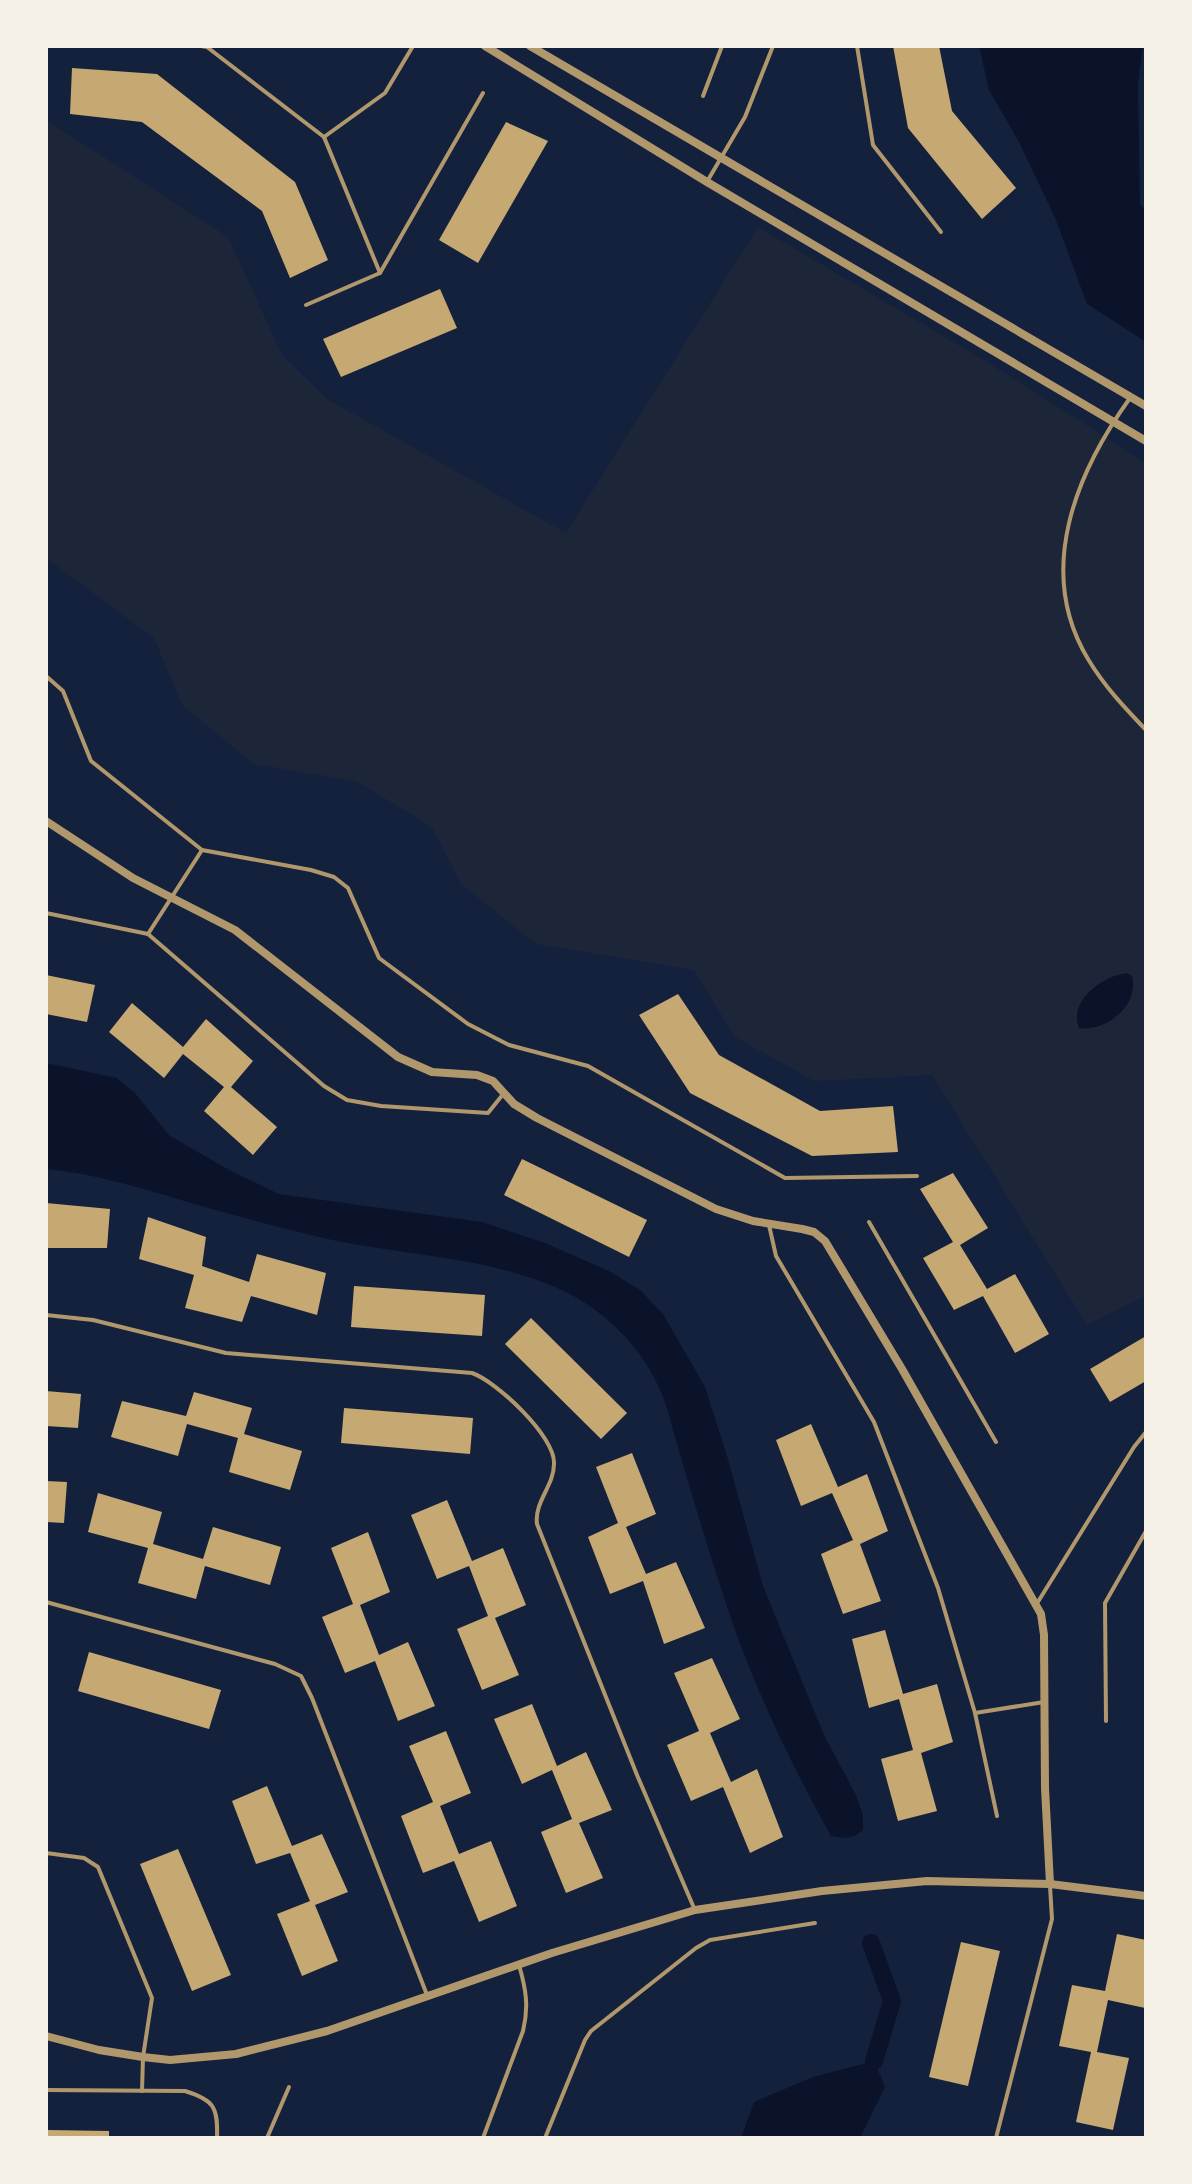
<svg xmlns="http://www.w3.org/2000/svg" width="1192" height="2184" font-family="'Public Sans',sans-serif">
<rect width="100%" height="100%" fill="#14213d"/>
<path fill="#1d2539" d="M 46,120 L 228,237 L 282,355 L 327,399 L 566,533 L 758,227 L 984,360 L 1146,463 L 1146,1296 L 1087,1325 L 932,1075 L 814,1081 L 735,1037 L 694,970 L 536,944 L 461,884 L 432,827 L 356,781 L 254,764 L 182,705 L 154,638 L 46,558 Z"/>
<g fill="#0b132b">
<path d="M 979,46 L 1143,46 L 1138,84 L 1140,204 L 1146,212 L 1146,342 L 1087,304 L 1056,220 L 1020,144 L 989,90 Z"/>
<path d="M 1127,973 L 1132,976 C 1140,1005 1106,1032 1079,1028 C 1068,1001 1102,976 1127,973 Z"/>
<path d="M 46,1063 L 117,1078 L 135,1093 L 170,1136 L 231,1171 L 279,1194 L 482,1222 L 545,1243 L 609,1271 L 640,1290 L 663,1314 L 705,1387 L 727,1456 L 763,1586 L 824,1735 L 856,1795 L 863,1815 L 863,1830 C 853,1839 845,1839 831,1836 C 787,1757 748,1675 721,1588 C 705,1540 691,1492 677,1444 C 672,1427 668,1408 661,1392 C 644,1350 607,1313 568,1293 C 492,1255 396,1256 315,1236 C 270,1225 225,1213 181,1200 C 136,1187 93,1173 46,1169 Z"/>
<path d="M 874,2061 L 885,2087 L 860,2138 L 741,2138 L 754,2102 L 813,2077 Z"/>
</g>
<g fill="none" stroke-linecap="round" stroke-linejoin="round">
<path stroke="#0b132b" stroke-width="18" d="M 871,1943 L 892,2001 L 874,2061"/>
</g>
<g fill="#c6a872">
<path d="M 893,46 L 939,46 L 952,111 L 1016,188 L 982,219 L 908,128 Z"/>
<path d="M 72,68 L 157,74 L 295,182 L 328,260 L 290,278 L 262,211 L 142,122 L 70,114 Z"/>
<path d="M 506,122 L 548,141 L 478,263 L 439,240 Z"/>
<path d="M 440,289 L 457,328 L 341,377 L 323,339 Z"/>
<path d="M 46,975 L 95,985 L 87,1022 L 46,1014 Z"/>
<path d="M 678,994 L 719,1055 L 820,1111 L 893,1106 L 898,1152 L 812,1156 L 690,1093 L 639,1015 Z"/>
<path d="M 132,1003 L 183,1047 L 206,1019 L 253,1061 L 231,1087 L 277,1127 L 253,1155 L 204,1111 L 224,1087 L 183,1054 L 164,1078 L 109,1032 Z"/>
<path d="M 522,1159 L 647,1220 L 629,1257 L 504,1195 Z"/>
<path d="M 953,1173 L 988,1228 L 960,1245 L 987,1289 L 1015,1274 L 1049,1334 L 1015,1353 L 983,1296 L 954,1310 L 923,1258 L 953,1242 L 920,1189 Z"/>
<path d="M 46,1203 L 110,1209 L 107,1248 L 46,1248 Z"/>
<path d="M 148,1217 L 206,1237 L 202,1266 L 249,1282 L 257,1254 L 326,1273 L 317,1315 L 251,1296 L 242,1322 L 185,1308 L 194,1275 L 139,1259 Z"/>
<path d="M 354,1286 L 485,1295 L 482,1336 L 351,1327 Z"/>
<path d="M 531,1318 L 627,1413 L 601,1439 L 505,1344 Z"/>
<path d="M 1146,1336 L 1146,1381 L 1110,1402 L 1090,1369 Z"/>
<path d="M 46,1391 L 81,1394 L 78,1428 L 46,1426 Z"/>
<path d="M 194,1392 L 252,1408 L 244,1434 L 302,1451 L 290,1490 L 229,1472 L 238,1438 L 187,1424 L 178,1456 L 111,1437 L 122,1401 L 186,1416 Z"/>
<path d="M 344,1408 L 473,1418 L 470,1454 L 341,1443 Z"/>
<path d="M 811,1424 L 838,1487 L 867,1474 L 888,1531 L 860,1544 L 881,1601 L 843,1614 L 821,1554 L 853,1540 L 832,1493 L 801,1506 L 776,1440 Z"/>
<path d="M 632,1453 L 656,1514 L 626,1527 L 646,1574 L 676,1562 L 705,1628 L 664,1644 L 643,1581 L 610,1594 L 588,1537 L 618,1523 L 596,1467 Z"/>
<path d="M 46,1481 L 67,1482 L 64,1523 L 46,1522 Z"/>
<path d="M 98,1493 L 162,1512 L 153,1544 L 203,1559 L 213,1527 L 281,1547 L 270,1585 L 205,1566 L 196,1599 L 138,1583 L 148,1548 L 88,1532 Z"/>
<path d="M 447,1500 L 472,1561 L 503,1548 L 526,1605 L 495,1618 L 519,1675 L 482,1690 L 457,1629 L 488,1616 L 469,1566 L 437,1579 L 411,1515 Z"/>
<path d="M 368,1532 L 390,1592 L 360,1605 L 379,1655 L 408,1642 L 435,1706 L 398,1721 L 375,1661 L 345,1673 L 322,1617 L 353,1604 L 331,1548 Z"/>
<path d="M 885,1630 L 903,1694 L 937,1684 L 953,1742 L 921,1753 L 937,1811 L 898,1821 L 881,1759 L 913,1750 L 899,1699 L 869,1708 L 852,1639 Z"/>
<path d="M 89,1652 L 221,1690 L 209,1729 L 78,1691 Z"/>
<path d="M 712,1658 L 740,1719 L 710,1733 L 731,1782 L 757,1769 L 783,1837 L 750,1853 L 723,1787 L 691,1801 L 667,1745 L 699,1731 L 674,1673 Z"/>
<path d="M 532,1704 L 557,1766 L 586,1752 L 612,1810 L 579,1823 L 603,1878 L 566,1893 L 541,1832 L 572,1819 L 552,1770 L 522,1784 L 494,1719 Z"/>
<path d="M 446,1731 L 471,1793 L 440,1806 L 459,1854 L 491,1841 L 517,1906 L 479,1922 L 454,1861 L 423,1873 L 401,1816 L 433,1802 L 409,1746 Z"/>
<path d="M 267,1786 L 292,1846 L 322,1834 L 348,1892 L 315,1905 L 338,1961 L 302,1976 L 277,1914 L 310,1901 L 290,1853 L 256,1864 L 232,1801 Z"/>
<path d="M 178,1849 L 231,1975 L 192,1991 L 140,1864 Z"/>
<path d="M 1117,1934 L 1146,1940 L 1146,2003 L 1145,2008 L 1108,2000 L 1097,2052 L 1129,2058 L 1113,2130 L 1076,2122 L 1091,2052 L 1059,2046 L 1072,1985 L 1105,1991 Z"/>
<path d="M 961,1942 L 1000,1951 L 968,2086 L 929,2077 Z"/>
<path d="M 48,2130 L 109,2131 L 109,2138 L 48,2138 Z"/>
</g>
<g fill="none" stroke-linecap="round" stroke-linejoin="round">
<g stroke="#b1986c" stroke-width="4">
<path d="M 201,46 L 207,47 L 324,137 L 380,273"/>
<path d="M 857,46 L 873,145 L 941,232"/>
<path d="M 703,96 L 722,46"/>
<path d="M 324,137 L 385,93 L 413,46"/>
<path d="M 708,180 L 745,117 L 773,46"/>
<path d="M 306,305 L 380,273 L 483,93"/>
<path d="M 1130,398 C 1076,473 1035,571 1088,659 C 1104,686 1125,708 1146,730"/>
<path d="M 46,676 L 63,691 L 91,761 L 202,850 L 311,870 L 334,877 L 348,888 L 379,958 L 468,1024 L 509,1045 L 588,1066 L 785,1178 L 917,1176"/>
<path d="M 46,913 L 148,934 L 324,1086 L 347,1100 L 381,1106 L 488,1113 L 504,1093"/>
<path d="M 148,934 L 202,850"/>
<path d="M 869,1222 L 996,1442"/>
<path d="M 769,1225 L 776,1256 L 874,1422 L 938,1588 L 975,1713 L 997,1816"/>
<path d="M 46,1315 L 93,1320 L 226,1353 L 472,1373 C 496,1381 556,1437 554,1464 C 554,1486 534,1502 537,1524 L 637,1775 L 694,1908"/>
<path d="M 46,1602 L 275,1664 L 301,1676 L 312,1698 L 427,1995"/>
<path d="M 1036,1605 L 1134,1447 L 1146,1432"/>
<path d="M 975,1713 L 1044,1702"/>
<path d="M 1106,1721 L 1105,1603 L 1146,1531"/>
<path d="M 46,1853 L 84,1858 L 98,1867 L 152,1998 L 143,2057 L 142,2091"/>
<path d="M 46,2090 L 185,2091 C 214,2100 218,2107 217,2138"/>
<path d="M 267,2138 L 289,2087"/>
<path d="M 483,2138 L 523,2031 C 529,2007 526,1989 519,1965"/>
<path d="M 545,2138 L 585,2040 L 591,2031 L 696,1948 L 710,1940 L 815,1923"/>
<path d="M 996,2138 L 1052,1919 L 1050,1886"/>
</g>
<g stroke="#b1986c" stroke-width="8">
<path d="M 485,46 L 707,182 L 1146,441"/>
<path d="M 530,46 L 1146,406"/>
<path d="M 46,821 L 133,878 L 235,930 L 398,1057 L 432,1072 L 477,1075 L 493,1081 L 514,1104 L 537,1118 L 716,1209 L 753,1221 L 802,1229 L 814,1232 L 825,1241 L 902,1369 L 1041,1614 L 1044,1635 L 1045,1788 L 1050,1884"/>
<path d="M 46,2036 L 99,2050 L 143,2057 L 170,2060 L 236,2054 L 327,2031 L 552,1953 L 695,1910 L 822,1891 L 927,1881 L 1050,1884 L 1146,1896"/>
</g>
</g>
<rect width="1192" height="2184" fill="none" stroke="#f6f1e7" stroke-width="96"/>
</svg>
